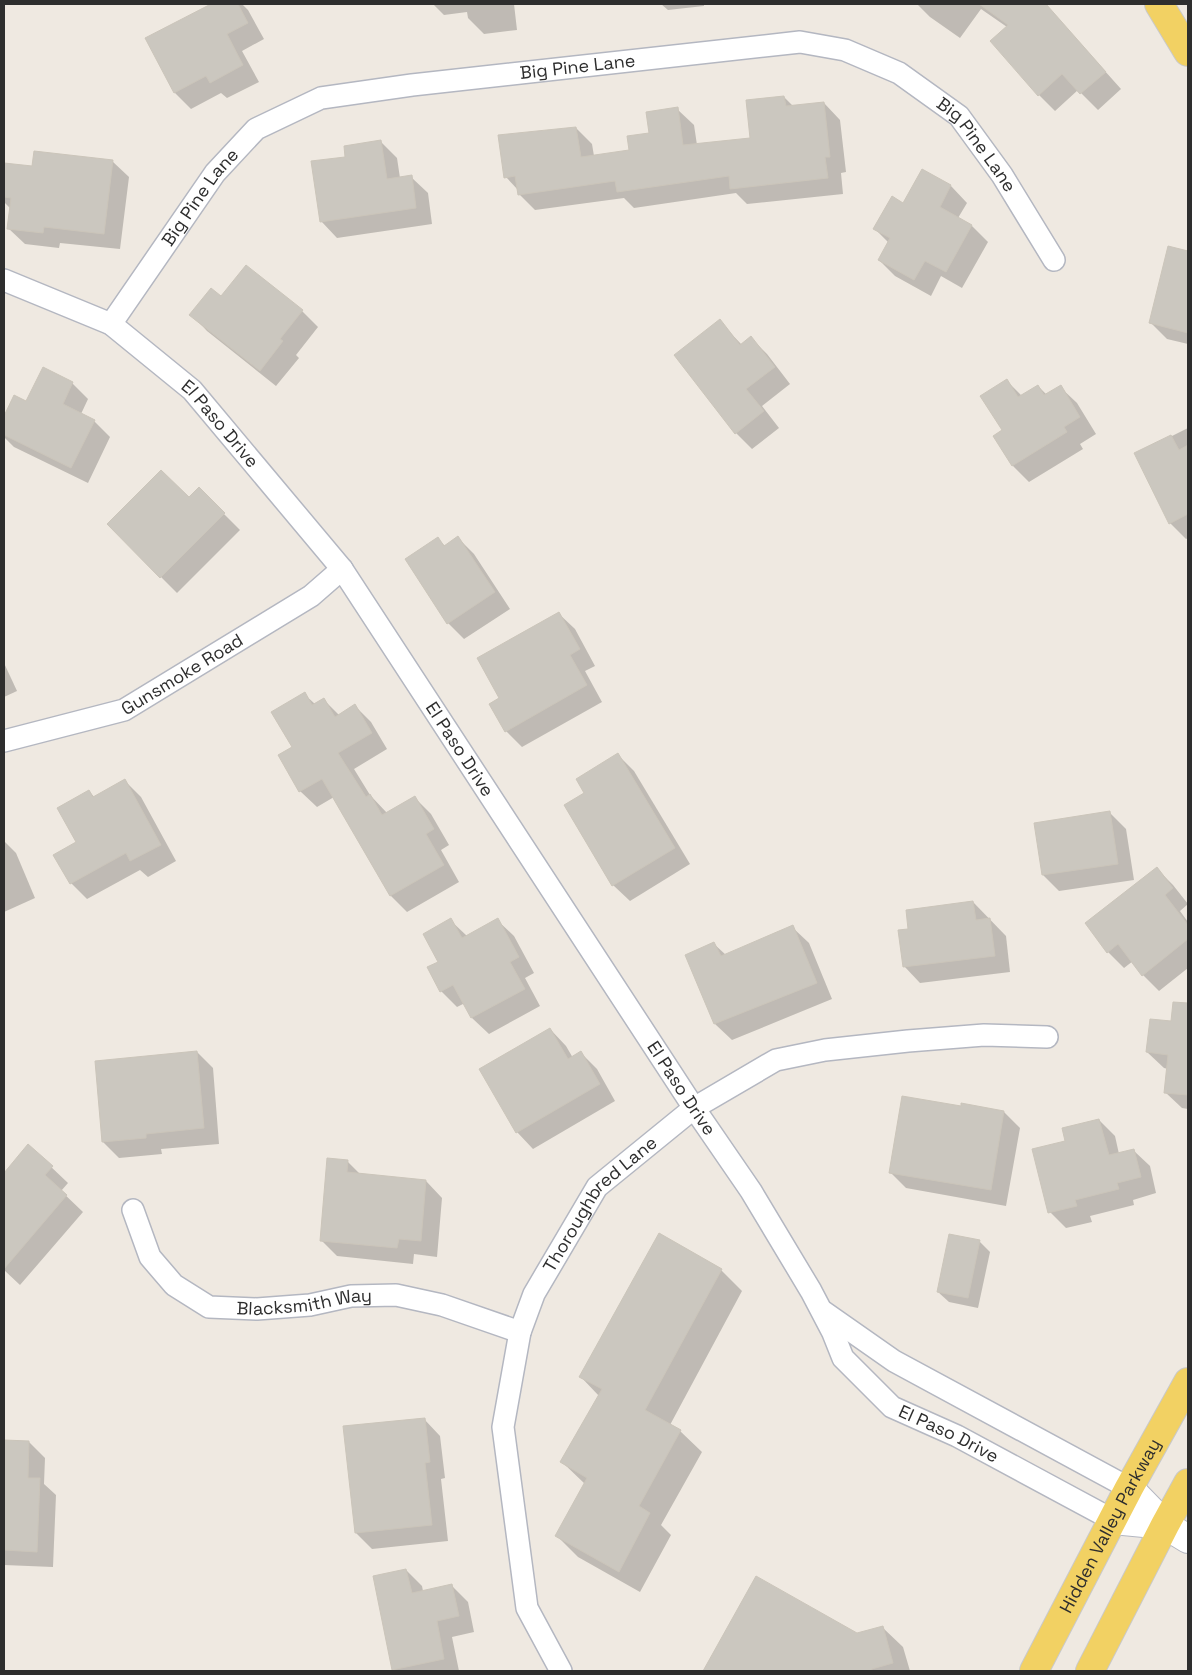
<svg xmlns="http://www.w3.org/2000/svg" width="1192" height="1675" font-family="'Space Grotesk',sans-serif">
<rect width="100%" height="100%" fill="#efe9e1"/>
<g fill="#0003">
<path d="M 213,4 L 242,4 L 248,10 L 264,39 L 242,51 L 259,82 L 227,98 L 221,93 L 191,109 L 175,93 L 147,39 Z"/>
<path d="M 433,4 L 514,4 L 517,30 L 484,34 L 468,18 L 467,12 L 444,15 Z"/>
<path d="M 661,4 L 704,4 L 704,6 L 668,10 Z"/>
<path d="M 917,4 L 1045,4 L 1121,89 L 1098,110 L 1078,90 L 1055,111 L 1039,95 L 1007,27 L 981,9 L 960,38 L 930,17 Z"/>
<path d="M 784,97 L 794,107 L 824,103 L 840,120 L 846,172 L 841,173 L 843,194 L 747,204 L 736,193 L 634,208 L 624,198 L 535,210 L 519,194 L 518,190 L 506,177 L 576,128 L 592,144 L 594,156 L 630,151 L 677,109 L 694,125 L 697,145 L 752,140 Z"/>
<path d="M 381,142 L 397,158 L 400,178 L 411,177 L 428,193 L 432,224 L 337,238 L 321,221 L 346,158 Z"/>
<path d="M 112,161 L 129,177 L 120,249 L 60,243 L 59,248 L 25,244 L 8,228 L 11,209 L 4,202 L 4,164 L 34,167 Z"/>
<path d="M 923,171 L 951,186 L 967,203 L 958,218 L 972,226 L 988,242 L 962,288 L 941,276 L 931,296 L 895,276 L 879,260 L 889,243 L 875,229 L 904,204 Z"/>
<path d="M 1169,247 L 1188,252 L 1188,344 L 1167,339 L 1151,323 Z"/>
<path d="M 222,298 L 302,311 L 318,327 L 296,355 L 299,358 L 276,386 L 207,331 L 191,314 Z"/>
<path d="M 719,321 L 742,345 L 751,338 L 767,354 L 790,384 L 762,406 L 779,428 L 752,449 L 736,433 Z"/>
<path d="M 1007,381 L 1022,396 L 1038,386 L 1047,395 L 1060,387 L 1077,403 L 1096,434 L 1080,444 L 1083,449 L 1029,482 L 1013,466 L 995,436 L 1003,430 Z"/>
<path d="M 72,383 L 88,399 L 81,414 L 94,421 L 110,437 L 88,483 L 14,447 L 4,437 L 4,419 L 15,396 L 27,402 Z"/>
<path d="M 1188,428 L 1188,538 L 1186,539 L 1170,523 L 1136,454 Z"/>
<path d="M 199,489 L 240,530 L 177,593 L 108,524 L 189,499 Z"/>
<path d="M 458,538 L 474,554 L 510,609 L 464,639 L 448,623 L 438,539 L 445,546 Z"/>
<path d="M 558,613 L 575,629 L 595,666 L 585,671 L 602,702 L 522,747 L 506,731 L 501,699 Z"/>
<path d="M 4,663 L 17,691 L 4,697 Z"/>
<path d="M 304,694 L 315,704 L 323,699 L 339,715 L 355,706 L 371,722 L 387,749 L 354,769 L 370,795 L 387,813 L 414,797 L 431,814 L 449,845 L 441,850 L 459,882 L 407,912 L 391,896 L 334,797 L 317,807 L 300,791 L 293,748 Z"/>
<path d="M 618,755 L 634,771 L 690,864 L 630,901 L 613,885 L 586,793 Z"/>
<path d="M 125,781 L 141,797 L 176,861 L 148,877 L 140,870 L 87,899 L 71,883 L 89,791 L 95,798 Z"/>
<path d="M 1110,813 L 1126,829 L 1134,880 L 1059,891 L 1043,875 Z"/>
<path d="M 4,841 L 16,853 L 35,898 L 4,912 Z"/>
<path d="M 1157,869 L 1173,885 L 1188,904 L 1180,911 L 1188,922 L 1188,968 L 1159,991 L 1143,975 L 1133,961 L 1124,968 L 1108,952 Z"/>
<path d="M 973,902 L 1006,936 L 1010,972 L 920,983 L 904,966 Z"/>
<path d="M 450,920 L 467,936 L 497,920 L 514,936 L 534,973 L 525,978 L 540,1006 L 489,1034 L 472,1018 L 465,1003 L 457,1007 L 441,991 L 439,962 Z"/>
<path d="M 792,927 L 809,943 L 832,999 L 732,1040 L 715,1024 L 686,955 L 714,944 L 726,955 Z"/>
<path d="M 1151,1020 L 1188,1024 L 1188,1109 L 1182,1108 L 1165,1092 L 1168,1069 L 1164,1068 L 1147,1052 Z"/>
<path d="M 550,1029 L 566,1046 L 573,1058 L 581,1053 L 597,1069 L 615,1101 L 533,1149 L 517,1132 Z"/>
<path d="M 197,1052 L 213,1068 L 219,1144 L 161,1149 L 162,1154 L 119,1158 L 103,1142 Z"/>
<path d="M 962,1105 L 1004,1112 L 1020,1128 L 1006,1206 L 906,1188 L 890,1172 L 962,1107 Z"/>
<path d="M 1099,1120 L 1115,1136 L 1119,1154 L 1133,1150 L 1150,1166 L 1156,1193 L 1133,1200 L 1134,1205 L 1090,1216 L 1092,1222 L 1066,1228 L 1050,1212 L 1067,1141 Z"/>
<path d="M 29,1146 L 68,1183 L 61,1191 L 83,1212 L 20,1285 L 4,1270 L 4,1174 Z"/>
<path d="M 347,1161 L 361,1175 L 426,1181 L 442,1198 L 437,1257 L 414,1254 L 413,1264 L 337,1256 L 321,1240 Z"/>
<path d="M 979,1241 L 990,1252 L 978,1308 L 949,1302 L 938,1292 Z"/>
<path d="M 721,1270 L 742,1291 L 670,1425 L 680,1431 L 702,1452 L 661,1525 L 671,1535 L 640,1592 L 578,1557 L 557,1536 L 585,1484 L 562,1462 L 599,1396 L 580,1376 Z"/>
<path d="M 424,1419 L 440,1436 L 445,1478 L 441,1479 L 448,1541 L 372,1549 L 356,1533 Z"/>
<path d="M 4,1441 L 29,1442 L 45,1458 L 44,1484 L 56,1495 L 53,1567 L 4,1565 Z"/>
<path d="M 406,1570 L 422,1586 L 423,1591 L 452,1586 L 468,1602 L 474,1632 L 452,1637 L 459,1671 L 396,1671 L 394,1669 Z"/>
<path d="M 756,1578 L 857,1635 L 882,1627 L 903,1647 L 910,1671 L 704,1671 Z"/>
</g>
<g fill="#cbc7bf" stroke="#cbc5ba">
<path d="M 211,4 L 238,4 L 248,23 L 227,34 L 243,65 L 210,83 L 206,76 L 174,93 L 145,38 Z"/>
<path d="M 979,4 L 1046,4 L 1106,72 L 1080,94 L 1062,74 L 1038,96 L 990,41 L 1008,25 Z"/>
<path d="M 784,96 L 786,106 L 824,102 L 830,157 L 825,157 L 828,178 L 730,189 L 729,176 L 617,192 L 615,181 L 518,195 L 515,176 L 504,178 L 498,135 L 576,127 L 581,157 L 629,150 L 627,136 L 649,133 L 646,112 L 678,107 L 683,145 L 750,138 L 746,100 Z"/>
<path d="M 381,140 L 387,179 L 412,175 L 416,208 L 320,222 L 311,161 L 345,157 L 344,146 Z"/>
<path d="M 34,151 L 113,160 L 104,234 L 44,227 L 43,233 L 7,229 L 11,198 L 4,197 L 4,163 L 32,166 Z"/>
<path d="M 922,169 L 951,185 L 940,207 L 972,225 L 946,272 L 925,261 L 914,280 L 878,260 L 890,238 L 873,229 L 892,196 L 903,203 Z"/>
<path d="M 1168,246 L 1188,251 L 1188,333 L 1149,323 Z"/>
<path d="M 246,265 L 303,310 L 280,339 L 283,341 L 260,371 L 189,315 L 211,288 L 221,296 Z"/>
<path d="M 720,319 L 740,345 L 751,336 L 775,367 L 746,389 L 764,411 L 735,434 L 674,355 Z"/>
<path d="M 43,367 L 73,382 L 63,404 L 95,420 L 71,468 L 4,435 L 4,416 L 14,395 L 26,401 Z"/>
<path d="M 1007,379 L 1018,397 L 1038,385 L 1044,395 L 1061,385 L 1080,417 L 1064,427 L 1067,432 L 1012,466 L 993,436 L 1002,430 L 980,396 Z"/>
<path d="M 1171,435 L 1179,450 L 1188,445 L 1188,514 L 1169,524 L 1134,453 Z"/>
<path d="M 161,470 L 189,497 L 199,487 L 225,513 L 160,578 L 107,524 Z"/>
<path d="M 458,536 L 495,592 L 447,624 L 405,559 L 438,537 L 444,546 Z"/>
<path d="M 559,612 L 580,649 L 570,655 L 587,685 L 505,732 L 489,704 L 499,698 L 477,658 Z"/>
<path d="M 305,692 L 312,705 L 324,698 L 335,717 L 355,704 L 372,733 L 338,753 L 366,797 L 370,794 L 382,815 L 415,796 L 434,829 L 426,834 L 444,865 L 390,896 L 322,779 L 299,792 L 278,755 L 292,747 L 271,712 Z"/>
<path d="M 618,753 L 675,848 L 612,886 L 564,805 L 584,793 L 576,779 Z"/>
<path d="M 125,779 L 161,845 L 130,861 L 126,853 L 70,884 L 53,855 L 76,842 L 57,808 L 89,790 L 93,797 Z"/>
<path d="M 1110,811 L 1118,864 L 1042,875 L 1034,823 Z"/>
<path d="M 1157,867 L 1173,888 L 1165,895 L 1188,925 L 1188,939 L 1142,976 L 1118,944 L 1107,953 L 1085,923 Z"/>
<path d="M 973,901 L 976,920 L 990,918 L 995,956 L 903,967 L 898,930 L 908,929 L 906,910 Z"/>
<path d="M 451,918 L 462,938 L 498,918 L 519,957 L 510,962 L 525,989 L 471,1018 L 453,985 L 440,992 L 427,967 L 438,962 L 423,934 Z"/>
<path d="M 793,925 L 817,983 L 714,1024 L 685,955 L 714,942 L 721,956 Z"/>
<path d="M 1173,1002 L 1188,1003 L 1188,1095 L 1164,1093 L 1168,1055 L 1146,1052 L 1150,1019 L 1171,1021 Z"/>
<path d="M 550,1028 L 568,1059 L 581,1051 L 600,1084 L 516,1133 L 479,1069 Z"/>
<path d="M 197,1051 L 204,1128 L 146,1134 L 146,1138 L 102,1142 L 95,1061 Z"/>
<path d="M 902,1096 L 961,1106 L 961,1103 L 1004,1111 L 991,1190 L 889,1173 Z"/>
<path d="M 1099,1119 L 1109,1155 L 1134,1149 L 1141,1177 L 1117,1183 L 1119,1189 L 1075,1200 L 1077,1206 L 1048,1213 L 1032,1149 L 1065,1141 L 1062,1128 Z"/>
<path d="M 28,1144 L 53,1166 L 45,1175 L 67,1195 L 4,1269 L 4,1173 Z"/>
<path d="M 327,1158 L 348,1160 L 347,1172 L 426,1180 L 421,1241 L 399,1239 L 397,1248 L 320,1241 Z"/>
<path d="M 659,1233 L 722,1269 L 645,1410 L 681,1430 L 639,1506 L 650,1513 L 619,1572 L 555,1536 L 587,1478 L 560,1462 L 602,1389 L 579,1377 Z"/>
<path d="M 949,1234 L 980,1240 L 968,1298 L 937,1292 Z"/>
<path d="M 425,1418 L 430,1462 L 425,1463 L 432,1525 L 355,1533 L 343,1426 Z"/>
<path d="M 4,1440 L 29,1441 L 28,1478 L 40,1478 L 37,1552 L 4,1550 Z"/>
<path d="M 406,1569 L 412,1593 L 452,1584 L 459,1616 L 437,1621 L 444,1659 L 392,1670 L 373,1576 Z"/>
<path d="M 756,1576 L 857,1633 L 883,1626 L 893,1663 L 872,1669 L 871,1671 L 703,1671 Z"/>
</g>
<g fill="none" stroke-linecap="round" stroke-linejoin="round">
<defs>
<g id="minor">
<path id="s1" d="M 4,280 L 111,324 L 192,390 L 342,569 L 694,1108 L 751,1191 L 811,1291 L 833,1333 L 843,1358 L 892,1407 L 957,1436 L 1113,1520"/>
<path id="s2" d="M 111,324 L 215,173 L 256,129 L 321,98 L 412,85 L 800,42 L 845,50 L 899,73 L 959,116 L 1002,175 L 1054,260"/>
<path id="s3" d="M 4,741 L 124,710 L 311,596 L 342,569"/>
<path id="s4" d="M 133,1210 L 150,1257 L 174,1285 L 209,1307 L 257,1309 L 310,1305 L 351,1296 L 396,1295 L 442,1305 L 520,1332"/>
<path d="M 824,1312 L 894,1361 L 1129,1488"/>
<path id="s5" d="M 561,1671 L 527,1608 L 503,1427 L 520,1332 L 534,1294 L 597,1187 L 694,1108 L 776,1060 L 825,1050 L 908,1041 L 984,1035 L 1047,1037"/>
</g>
<g id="secondary">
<path d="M 1129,1488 L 1165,1525 L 1188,1539"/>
<path d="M 1113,1520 L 1165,1525"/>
</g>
<g id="primary">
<path d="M 1159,4 L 1188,52"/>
<path id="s6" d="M 1034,1671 L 1129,1488 L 1188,1382"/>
<path d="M 1090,1671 L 1165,1525 L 1188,1483"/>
</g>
</defs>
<use href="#minor" stroke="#b4b7c1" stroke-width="24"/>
<use href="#secondary" stroke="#b4b7c1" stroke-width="30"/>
<use href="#primary" stroke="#c9c9c9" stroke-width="30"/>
<use href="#minor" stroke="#fff" stroke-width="21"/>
<use href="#secondary" stroke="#fff" stroke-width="28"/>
<use href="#primary" stroke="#f2d163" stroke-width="28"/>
</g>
<g text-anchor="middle" stroke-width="4.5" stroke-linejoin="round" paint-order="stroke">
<g font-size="18" fill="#2e2e2e" stroke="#fff">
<text dy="6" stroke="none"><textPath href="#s2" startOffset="574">Big Pine Lane</textPath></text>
<text dy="6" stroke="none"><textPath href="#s2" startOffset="1009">Big Pine Lane</textPath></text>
<text dy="6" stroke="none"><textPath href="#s2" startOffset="155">Big Pine Lane</textPath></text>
<text dy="6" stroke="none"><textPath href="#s1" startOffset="264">El Paso Drive</textPath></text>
<text dy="6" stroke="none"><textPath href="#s3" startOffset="192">Gunsmoke Road</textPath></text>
<text dy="6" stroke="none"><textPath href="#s1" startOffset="669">El Paso Drive</textPath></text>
<text dy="6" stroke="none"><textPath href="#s1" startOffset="1074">El Paso Drive</textPath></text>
<text dy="6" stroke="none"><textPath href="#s5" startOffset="504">Thoroughbred Lane</textPath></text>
<text dy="6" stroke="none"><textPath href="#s4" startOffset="224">Blacksmith Way</textPath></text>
<text dy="6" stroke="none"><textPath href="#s1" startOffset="1521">El Paso Drive</textPath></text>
<text dy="6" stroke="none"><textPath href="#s6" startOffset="164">Hidden Valley Parkway</textPath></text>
</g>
</g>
<rect width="1192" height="1675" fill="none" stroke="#2e2e2e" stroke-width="10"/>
</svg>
